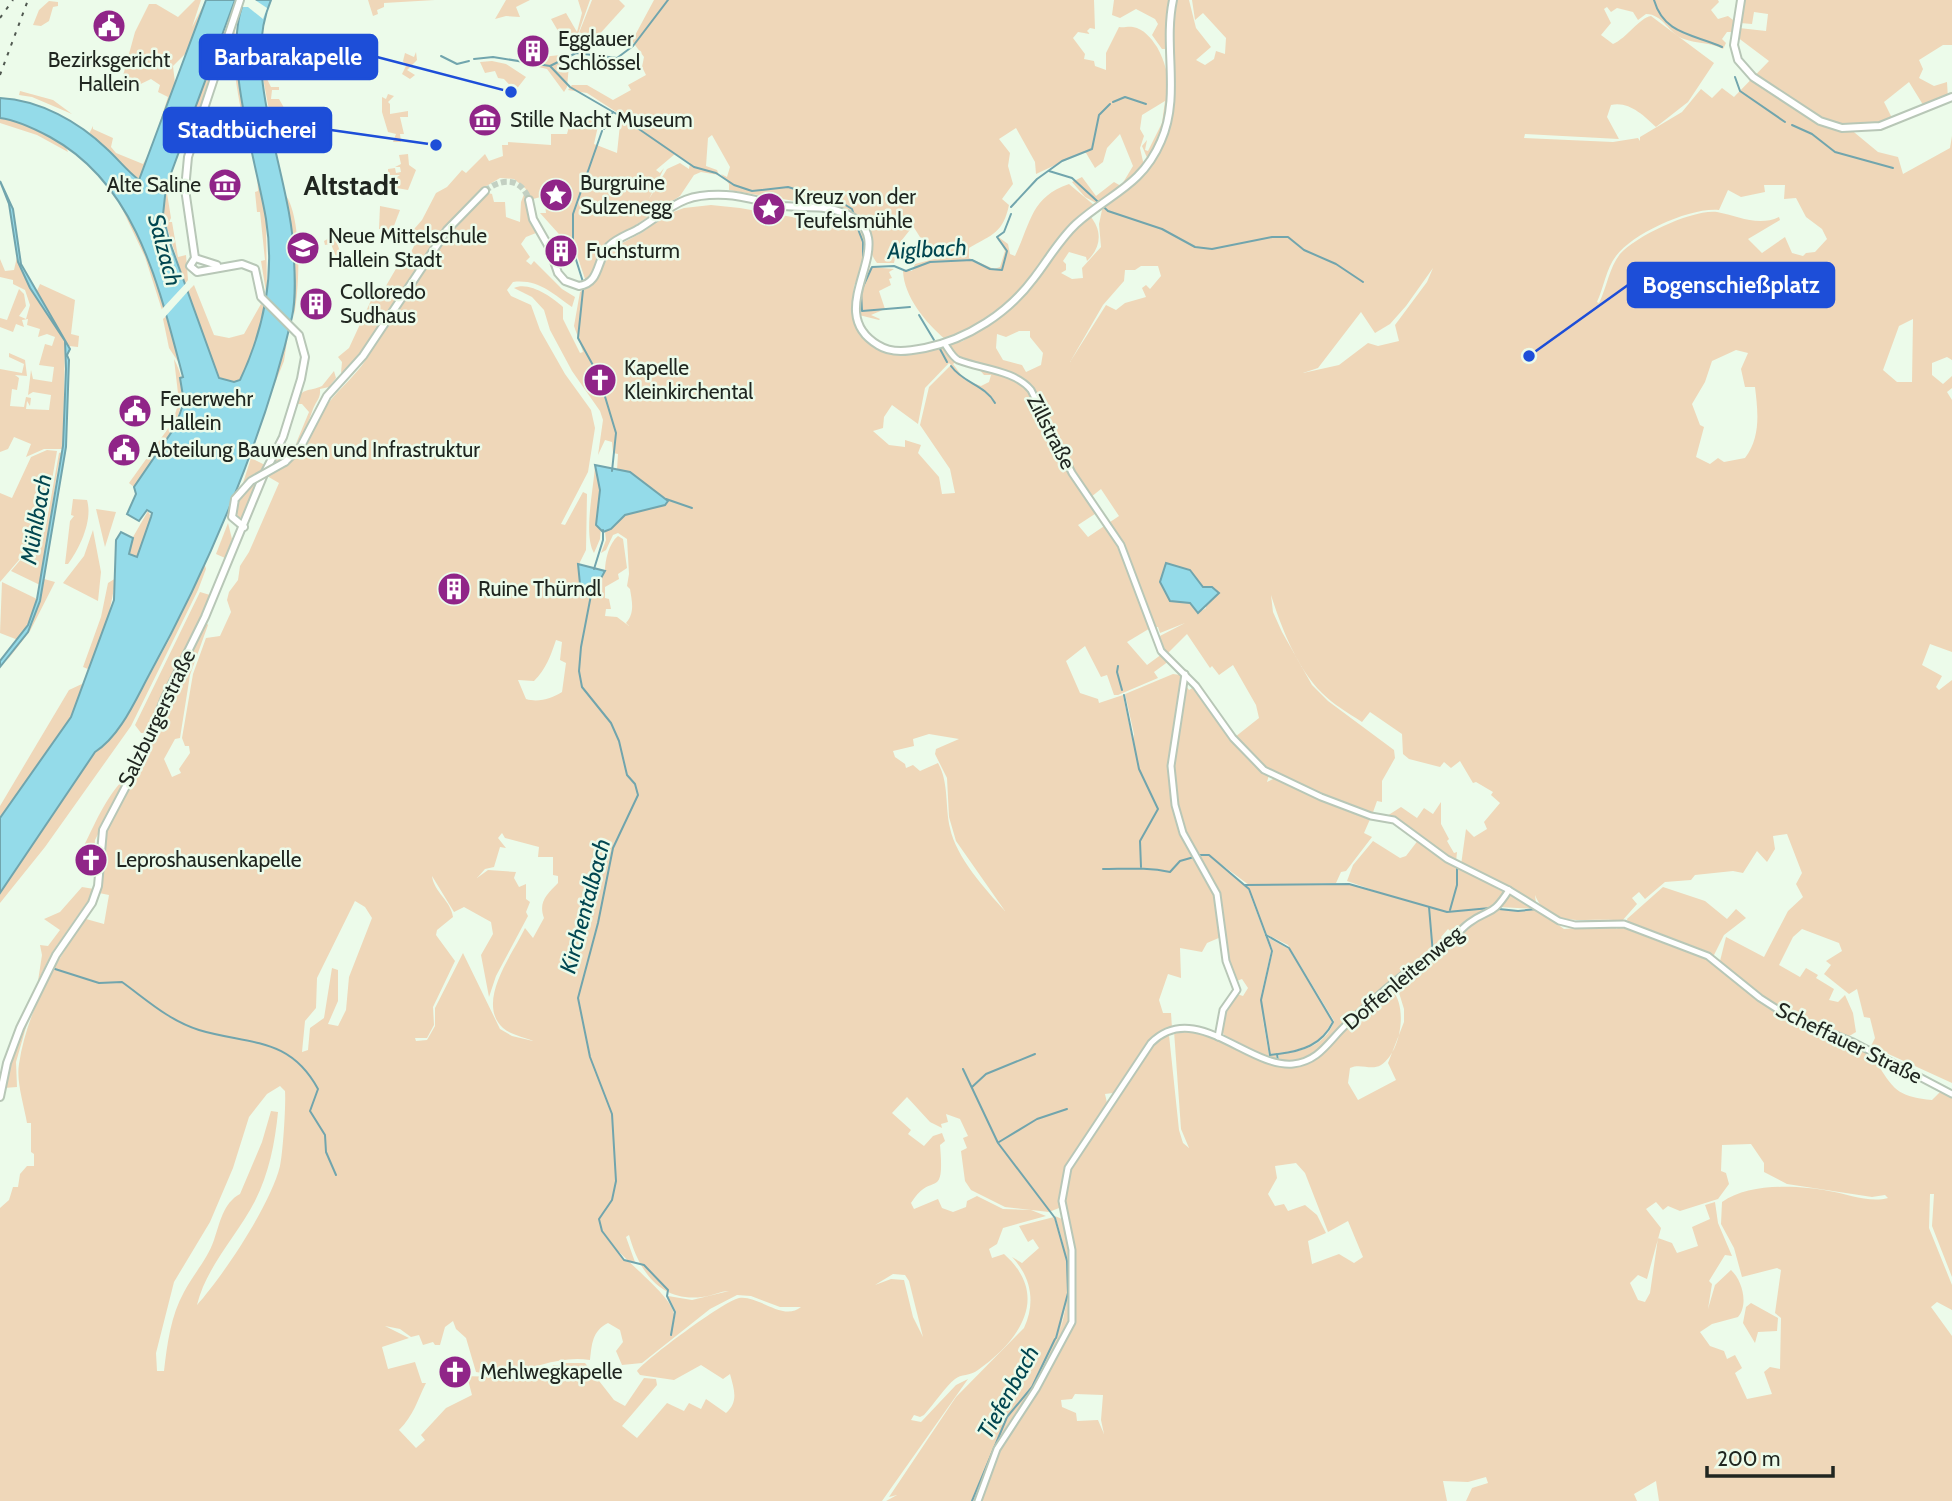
<svg xmlns="http://www.w3.org/2000/svg" width="1952" height="1501" font-family="Cabin,sans-serif">
<rect width="100%" height="100%" fill="#ecfbea"/>
<g fill="#efd7b9" fill-rule="evenodd">
<path d="M 195,0 L 201,0 L 192,27 L 206,0 L 187,52 L 173,66 L 175,83 L 153,143 L 168,97 L 158,92 L 160,85 L 151,79 L 124,92 L 126,85 L 121,83 L 135,32 L 149,4 L 156,4 L 178,17 Z"/>
<path d="M 368,0 L 435,0 L 384,3 L 384,7 L 377,10 L 378,14 L 373,16 Z"/>
<path d="M 506,0 L 530,0 L 516,7 L 520,17 L 506,16 L 495,19 Z"/>
<path d="M 578,0 L 590,0 L 578,34 L 576,37 L 570,32 L 561,36 L 551,19 L 566,13 L 577,32 L 582,13 Z"/>
<path d="M 592,0 L 619,0 L 625,6 L 596,38 L 577,47 L 575,43 Z"/>
<path d="M 654,0 L 1094,0 L 1095,29 L 1090,28 L 1087,31 L 1090,34 L 1078,32 L 1073,38 L 1085,54 L 1084,59 L 1094,61 L 1095,66 L 1106,70 L 1106,53 L 1119,27 C 1125,28 1127,26 1133,27 C 1144,29 1151,38 1157,47 C 1178,84 1168,124 1148,160 L 1142,146 L 1147,140 L 1145,150 L 1148,151 L 1162,123 L 1165,101 L 1142,115 L 1140,129 L 1144,136 L 1140,148 L 1144,166 L 1131,181 L 1098,204 L 1085,197 L 1072,182 L 1082,177 L 1096,196 L 1114,182 L 1121,186 L 1133,166 L 1120,134 L 1107,148 L 1103,162 L 1095,168 L 1086,153 L 1081,153 L 1036,174 L 1035,162 L 1016,128 L 999,139 L 1010,153 L 1008,166 L 1013,184 L 1002,199 L 1009,205 C 1003,233 993,234 969,248 L 969,258 L 994,269 L 1000,267 L 1005,251 L 997,236 L 1008,244 L 1010,254 L 1015,256 C 1031,222 1031,197 1069,184 L 1095,206 L 1061,236 L 1013,299 L 974,327 L 945,339 C 926,323 904,297 903,271 L 912,271 L 915,264 L 938,258 L 939,253 L 930,253 L 913,226 L 898,245 L 894,263 L 877,263 C 862,243 877,229 847,210 L 729,190 L 729,184 L 721,174 L 727,177 L 730,167 L 712,135 L 708,138 L 706,166 L 717,170 L 719,175 L 701,172 L 694,175 L 680,196 L 613,240 L 586,282 L 577,255 L 571,254 L 567,243 L 540,213 L 546,213 L 544,196 L 526,201 L 529,221 L 536,233 L 526,237 L 521,244 L 530,257 L 526,261 L 531,265 L 534,261 L 562,289 L 575,297 L 572,307 C 553,294 539,279 513,282 L 507,290 L 511,296 L 531,305 L 540,330 L 565,374 L 591,410 L 595,428 L 588,472 L 561,524 L 565,525 L 583,492 L 587,494 L 586,550 L 579,564 L 605,571 C 605,560 609,543 618,536 L 623,539 L 627,568 L 618,574 L 619,579 L 605,587 L 605,598 L 609,599 L 611,609 L 606,609 L 605,616 L 617,617 L 629,626 L 626,623 C 635,613 632,602 630,589 L 627,586 L 629,574 L 627,539 L 618,533 L 613,535 L 606,550 L 601,553 L 606,540 L 604,524 L 629,472 L 617,470 L 618,454 L 613,453 L 612,442 L 605,440 L 598,455 L 603,420 L 600,411 L 572,371 L 550,330 L 544,310 L 532,297 L 514,288 C 529,281 552,297 563,307 L 563,319 L 580,353 L 583,352 L 574,326 L 580,292 L 593,284 L 613,248 L 643,232 L 665,215 L 684,208 L 711,205 L 740,208 L 804,219 L 840,215 L 853,222 L 866,239 L 863,265 L 854,286 L 852,307 L 856,326 L 877,348 L 910,354 L 963,341 L 997,317 L 1060,244 L 1090,216 C 1103,231 1101,248 1087,261 L 1086,257 L 1069,252 L 1063,261 L 1066,264 L 1066,270 L 1061,273 L 1072,279 L 1083,278 L 1082,268 L 1101,247 L 1099,224 L 1102,210 L 1144,175 L 1169,129 L 1175,76 L 1170,53 L 1175,0 L 1189,0 L 1196,28 L 1211,47 L 1196,60 L 1205,65 L 1214,59 L 1216,51 L 1225,54 L 1226,38 L 1203,13 L 1195,20 L 1192,0 L 1718,0 L 1719,2 L 1711,10 L 1718,19 L 1728,16 L 1733,20 L 1736,14 L 1732,32 L 1727,32 L 1722,39 L 1726,43 L 1723,49 C 1710,42 1697,44 1684,39 C 1669,34 1663,14 1646,14 L 1638,20 L 1633,12 L 1617,8 L 1611,12 L 1607,7 L 1604,9 L 1611,23 L 1601,35 L 1613,44 C 1627,38 1639,18 1651,16 L 1714,63 L 1688,102 L 1656,127 C 1643,115 1629,101 1611,105 L 1607,117 L 1619,139 L 1525,134 L 1524,138 L 1613,142 L 1638,138 L 1640,141 L 1640,137 L 1682,112 L 1701,89 L 1712,98 L 1722,88 L 1734,97 L 1769,61 L 1737,37 L 1739,28 L 1766,31 L 1768,14 L 1754,12 L 1752,24 L 1740,23 L 1743,0 L 1952,0 L 1952,45 L 1943,45 L 1919,60 L 1923,69 L 1919,78 L 1934,86 L 1947,82 L 1948,99 L 1925,108 L 1909,82 L 1884,102 L 1894,122 L 1849,128 L 1878,152 L 1898,157 L 1903,174 L 1950,148 L 1952,136 L 1952,360 L 1947,357 L 1932,363 L 1932,375 L 1943,384 L 1952,376 L 1952,388 L 1947,392 L 1952,400 L 1952,652 L 1930,644 L 1922,665 L 1942,676 L 1936,687 L 1939,690 L 1952,680 L 1952,1083 L 1871,1046 L 1875,1038 L 1870,1018 L 1864,1017 L 1857,989 L 1849,994 L 1824,974 L 1831,965 L 1826,961 L 1842,951 L 1839,943 L 1802,929 L 1793,937 L 1779,965 L 1800,977 L 1806,968 L 1818,975 L 1816,978 L 1834,989 L 1829,1000 L 1838,1002 L 1845,995 L 1853,1013 L 1856,1032 L 1846,1038 L 1772,1005 L 1720,961 L 1726,937 L 1764,957 L 1788,911 L 1803,897 L 1796,884 L 1802,873 L 1787,834 L 1773,836 L 1775,849 L 1767,862 L 1757,851 L 1743,873 L 1733,871 L 1695,875 L 1691,880 L 1665,882 L 1645,899 L 1639,892 L 1632,898 L 1637,904 L 1622,921 C 1592,916 1549,931 1535,895 L 1536,903 L 1493,878 L 1461,865 L 1466,829 L 1474,837 L 1487,829 L 1484,822 L 1500,803 L 1491,795 L 1493,792 L 1476,782 L 1473,783 L 1460,761 L 1451,768 L 1444,762 L 1440,767 L 1409,759 L 1403,754 L 1402,734 L 1370,712 L 1362,722 C 1348,713 1333,704 1322,693 C 1297,668 1281,627 1271,595 L 1273,612 L 1282,632 L 1312,685 L 1328,701 L 1394,750 L 1395,758 L 1382,781 L 1382,802 L 1377,801 L 1372,815 L 1269,772 L 1235,737 L 1259,718 L 1256,705 L 1233,665 L 1219,675 L 1212,666 L 1210,668 L 1187,634 L 1166,655 L 1156,638 L 1185,623 L 1160,633 L 1158,627 L 1152,627 L 1127,642 L 1147,665 L 1162,654 L 1169,661 L 1154,672 L 1158,678 L 1118,695 L 1114,695 L 1107,675 L 1101,677 L 1085,646 L 1066,661 L 1080,693 L 1098,699 L 1099,703 L 1123,695 L 1133,743 L 1134,734 L 1125,694 L 1173,674 L 1181,675 L 1172,745 L 1176,814 L 1216,894 L 1221,937 L 1207,943 L 1202,952 L 1180,948 L 1181,978 L 1168,974 L 1159,1000 L 1163,1013 L 1171,1013 L 1172,1028 C 1151,1034 1146,1050 1135,1067 C 1128,1076 1120,1084 1113,1093 L 1105,1094 L 1107,1103 L 1067,1166 L 1059,1208 L 1049,1212 L 1005,1207 L 971,1190 L 965,1181 L 961,1151 L 967,1148 L 963,1138 L 968,1136 L 960,1119 L 946,1114 L 948,1122 L 941,1124 L 942,1128 L 930,1122 L 907,1097 L 892,1113 L 911,1130 L 908,1134 L 924,1146 L 933,1136 L 942,1133 L 945,1141 L 940,1145 C 945,1203 932,1169 911,1203 L 914,1209 L 938,1199 L 942,1208 L 953,1212 L 966,1207 L 967,1201 L 977,1196 L 1003,1209 L 1031,1210 L 1046,1216 L 1003,1228 L 997,1244 L 989,1249 L 992,1258 L 1004,1254 C 1051,1296 1020,1340 978,1370 C 970,1376 961,1374 955,1379 C 946,1386 934,1404 924,1415 L 920,1417 L 914,1415 L 911,1420 L 921,1422 L 956,1385 L 968,1379 L 882,1501 L 0,1501 L 0,1208 L 9,1200 L 13,1187 L 18,1187 L 20,1174 L 27,1166 L 34,1166 L 34,1154 L 31,1152 L 31,1123 L 27,1123 C 24,1105 16,1082 19,1064 C 27,1011 55,962 86,919 L 104,924 L 109,895 L 99,893 L 101,850 L 107,830 L 206,622 L 208,625 L 190,675 L 180,738 L 175,739 L 164,759 L 172,777 L 181,773 L 179,769 L 190,753 L 189,746 L 185,746 L 182,738 L 193,674 L 206,638 L 220,636 L 231,612 L 227,600 L 229,592 L 238,580 L 240,566 L 249,552 L 279,483 L 267,476 C 313,454 305,437 330,401 C 341,387 355,376 365,361 C 403,303 435,238 488,193 L 492,194 L 494,202 L 505,202 L 506,217 L 520,222 L 521,202 L 526,189 L 514,179 L 500,178 L 483,188 L 448,223 L 350,368 L 341,373 L 342,362 L 338,357 L 349,348 L 374,294 L 383,291 L 404,255 L 410,254 L 416,242 L 408,236 L 422,220 L 436,193 L 447,187 L 462,170 L 466,173 L 485,154 L 489,161 L 503,156 L 502,145 L 508,145 L 508,142 L 551,145 L 551,134 L 567,134 C 570,121 576,117 589,115 L 598,126 L 594,144 L 617,153 L 621,115 L 587,93 L 568,90 L 572,85 L 587,85 L 613,100 L 631,90 L 628,85 L 646,75 L 642,67 L 644,57 L 632,41 ZM 675,154 L 690,163 L 689,169 L 680,163 L 667,169 L 649,199 L 664,168 L 660,173 L 656,170 ZM 1764,185 L 1785,185 L 1784,199 L 1796,198 L 1806,217 L 1822,229 L 1827,239 L 1815,252 L 1806,253 L 1803,256 L 1792,253 L 1785,237 L 1762,253 L 1748,239 L 1780,220 L 1779,217 C 1758,227 1738,216 1717,212 C 1693,209 1636,236 1620,254 C 1609,268 1607,287 1599,303 L 1597,302 C 1604,287 1606,269 1616,256 C 1633,233 1691,207 1719,210 L 1728,190 L 1741,197 L 1765,192 ZM 1141,266 L 1158,266 L 1161,276 L 1150,289 L 1146,285 L 1142,288 L 1146,297 L 1125,303 L 1116,310 L 1106,305 L 1070,362 L 1103,305 L 1124,281 L 1125,270 L 1135,270 ZM 1433,268 L 1427,282 L 1395,325 L 1399,341 L 1378,346 L 1368,343 L 1339,365 L 1303,373 L 1318,368 L 1361,312 L 1375,333 L 1390,324 L 1406,306 ZM 1913,319 L 1912,382 L 1897,382 L 1883,370 L 1899,326 ZM 1019,331 L 1030,331 L 1030,337 L 1043,353 L 1041,365 L 1026,372 L 1022,365 L 1003,360 L 996,348 L 997,334 L 1006,337 ZM 1736,350 L 1748,353 L 1741,369 L 1745,387 L 1755,387 C 1758,412 1761,437 1745,458 L 1724,462 L 1718,458 L 1710,464 L 1696,457 L 1704,427 L 1700,425 L 1692,404 L 1705,382 L 1712,361 ZM 956,362 C 968,362 977,366 984,375 L 991,375 L 989,382 L 981,386 L 965,380 L 953,364 ZM 949,363 L 951,365 L 929,387 L 920,425 L 950,469 L 955,493 L 942,494 L 939,477 L 918,453 L 921,445 L 905,440 L 905,447 L 889,445 L 873,431 L 883,428 L 884,417 L 892,405 L 918,424 L 925,388 ZM 1101,489 L 1119,516 L 1088,537 L 1078,525 L 1101,510 L 1091,497 ZM 1190,570 L 1203,587 L 1206,608 L 1198,613 L 1190,603 L 1170,601 L 1160,582 ZM 556,640 L 562,642 L 560,660 L 566,663 L 562,692 C 552,698 539,703 526,699 L 518,680 L 534,681 C 546,669 551,655 556,640 ZM 929,734 L 959,739 L 936,749 L 935,754 L 947,778 L 949,817 L 956,841 L 1005,911 C 985,889 956,857 950,828 C 945,807 949,782 938,763 L 920,771 L 913,765 L 906,768 L 905,764 L 895,757 L 893,751 L 914,746 L 913,739 ZM 502,833 L 505,838 L 539,847 L 538,857 L 553,857 L 553,875 L 558,876 L 558,883 C 547,894 538,902 544,918 L 533,938 L 525,928 C 513,954 475,1002 503,1028 C 511,1035 524,1037 533,1041 L 512,1036 L 500,1029 L 463,953 L 435,1008 L 435,1026 L 427,1040 L 416,1041 L 415,1038 L 427,1038 L 434,1025 L 433,1007 L 455,961 L 436,935 L 437,930 L 453,917 C 451,901 434,892 432,876 L 454,912 L 464,907 L 491,922 L 493,934 L 481,955 L 489,997 L 496,976 L 528,916 L 526,912 L 530,902 L 526,899 L 526,884 L 519,887 L 514,878 L 516,872 L 488,870 L 477,878 L 485,869 L 494,867 L 500,847 L 506,848 L 498,838 ZM 355,901 L 365,907 L 372,918 L 349,977 L 346,1010 L 338,1026 L 328,1024 L 338,1001 L 338,970 L 332,968 L 324,1018 L 310,1028 L 308,1050 L 302,1052 L 305,1021 L 316,1008 L 317,978 ZM 280,1086 L 285,1091 C 286,1104 283,1153 280,1166 C 271,1204 223,1276 197,1305 C 206,1267 237,1236 255,1201 C 269,1173 275,1143 278,1112 L 271,1111 L 262,1142 L 240,1194 C 223,1203 220,1223 214,1240 C 208,1258 193,1275 184,1292 C 171,1315 167,1344 164,1371 L 157,1371 L 156,1353 L 174,1282 L 210,1222 L 233,1168 L 249,1117 L 267,1094 ZM 601,1230 L 625,1260 L 635,1262 L 626,1237 L 629,1235 C 639,1271 660,1302 702,1297 C 711,1296 721,1291 729,1291 L 692,1300 L 668,1296 L 676,1312 L 671,1335 C 671,1329 675,1320 674,1314 C 671,1293 616,1256 601,1230 ZM 893,1274 L 905,1275 L 909,1281 L 923,1337 L 913,1317 L 904,1280 L 891,1279 L 875,1285 ZM 737,1295 L 751,1296 L 780,1307 L 801,1307 C 783,1322 759,1295 739,1298 C 724,1301 646,1359 637,1371 L 640,1375 L 674,1380 L 701,1365 L 723,1379 L 730,1374 C 734,1389 739,1402 726,1413 L 706,1399 L 701,1409 L 689,1403 L 684,1411 L 667,1403 L 637,1438 L 622,1426 L 657,1385 L 656,1379 L 644,1378 L 625,1406 L 614,1400 L 585,1363 L 561,1363 L 560,1366 L 553,1365 L 552,1370 L 536,1376 L 534,1372 L 504,1377 L 461,1376 L 468,1380 L 472,1395 L 446,1408 L 421,1435 L 425,1440 L 416,1448 L 399,1430 C 414,1415 417,1401 426,1383 L 422,1383 L 415,1362 L 388,1369 L 382,1347 L 409,1338 L 385,1326 L 400,1329 L 411,1337 L 419,1335 L 423,1345 L 433,1342 L 435,1345 L 440,1345 L 445,1327 L 453,1321 L 456,1329 L 466,1338 L 476,1372 C 521,1380 548,1354 590,1360 C 592,1344 592,1331 608,1323 L 620,1330 L 623,1342 L 616,1351 L 622,1365 L 642,1363 L 710,1309 Z"/>
<path d="M 1114,0 L 1171,0 L 1165,49 L 1162,49 L 1152,35 L 1158,24 L 1155,19 L 1136,9 L 1120,18 L 1112,15 Z"/>
<path d="M 49,1 L 58,2 L 58,6 L 53,7 L 49,21 L 41,26 L 33,25 L 39,10 Z"/>
<path d="M 230,13 L 186,151 L 179,150 Z"/>
<path d="M 235,29 L 237,64 L 250,130 L 245,131 C 240,102 229,58 235,29 Z"/>
<path d="M 416,52 L 417,60 L 407,70 L 415,75 L 410,79 L 402,74 L 406,66 L 403,61 L 405,53 L 414,57 Z"/>
<path d="M 570,54 L 567,87 L 564,92 L 547,69 L 522,63 L 522,59 Z"/>
<path d="M 492,61 L 506,64 L 526,77 L 515,91 L 504,79 L 498,78 L 495,71 L 485,73 L 480,62 Z"/>
<path d="M 266,77 L 271,87 L 279,87 L 279,90 L 272,90 L 271,99 L 279,99 L 291,120 L 281,119 L 280,130 L 273,131 L 263,78 Z"/>
<path d="M 20,91 L 53,100 L 72,114 L 32,97 L 19,95 Z"/>
<path d="M 388,94 L 394,96 L 388,102 L 390,104 L 390,114 L 408,111 L 408,117 L 400,117 L 404,134 L 400,134 L 401,142 L 393,142 L 396,134 L 388,132 L 382,112 L 382,97 L 386,99 Z"/>
<path d="M 0,118 C 16,120 65,138 68,152 L 37,135 L 0,123 Z"/>
<path d="M 93,126 L 93,129 L 113,138 L 111,147 L 116,153 L 143,164 L 153,146 L 142,178 L 136,178 L 89,134 Z"/>
<path d="M 408,154 L 409,165 L 416,170 L 408,190 L 391,187 L 390,182 L 400,175 L 388,175 L 388,169 L 395,168 L 396,173 L 401,172 L 400,167 L 395,167 L 401,164 L 399,155 Z"/>
<path d="M 257,174 L 266,220 L 267,298 L 261,261 L 265,260 L 260,212 L 257,212 L 255,192 L 258,191 Z"/>
<path d="M 166,187 L 171,218 L 169,222 L 172,222 L 178,257 L 186,255 L 188,280 L 185,284 L 163,215 Z"/>
<path d="M 285,194 C 302,217 300,286 294,315 L 293,236 Z"/>
<path d="M 117,198 C 140,230 152,270 164,307 L 162,310 L 145,257 Z"/>
<path d="M 380,206 L 400,210 L 392,231 L 379,229 Z"/>
<path d="M 331,237 L 336,240 L 344,263 L 339,264 L 331,244 L 325,245 L 324,241 Z"/>
<path d="M 17,257 L 30,288 L 65,341 L 63,449 L 44,449 L 26,457 L 31,444 L 14,437 L 8,449 L 0,452 L 0,369 L 22,373 L 24,364 L 9,357 L 9,353 L 25,360 L 27,376 L 15,375 L 19,378 L 17,390 L 12,389 L 10,406 L 24,407 L 26,397 L 31,398 L 30,406 L 27,401 L 26,409 L 49,410 L 51,395 L 33,392 L 28,395 L 31,370 L 33,379 L 52,382 L 54,367 L 39,365 L 45,344 L 52,346 L 55,337 L 47,334 L 38,337 L 40,329 L 27,325 L 28,319 L 22,320 L 24,327 L 16,324 L 13,332 L 0,327 L 0,318 L 7,320 L 19,289 L 24,294 L 26,306 L 19,316 L 26,319 L 30,305 L 25,290 L 13,284 L 13,280 L 0,277 L 0,259 L 5,271 L 14,270 Z"/>
<path d="M 871,267 L 894,269 L 889,272 L 892,278 L 889,279 L 891,285 L 879,291 L 885,309 L 871,315 L 880,319 L 879,320 L 859,315 C 855,301 862,277 871,267 Z"/>
<path d="M 40,284 L 75,300 L 71,334 L 79,336 L 78,347 L 69,346 L 36,293 Z"/>
<path d="M 194,285 L 214,335 L 229,338 L 244,334 L 261,304 L 265,308 L 252,355 L 241,380 L 234,382 L 219,378 L 188,291 Z"/>
<path d="M 167,315 L 179,363 L 169,348 L 163,319 Z"/>
<path d="M 289,328 L 284,361 L 267,403 Z"/>
<path d="M 174,359 C 200,407 160,449 134,487 L 129,483 L 172,423 L 179,402 Z"/>
<path d="M 334,371 L 336,378 L 329,387 L 320,389 C 321,398 316,401 313,409 C 304,435 296,450 272,466 L 284,443 L 295,446 L 309,412 L 302,404 L 296,404 C 300,387 309,392 322,386 Z"/>
<path d="M 47,450 L 57,451 L 43,532 L 0,582 L 0,493 L 12,498 L 31,457 Z"/>
<path d="M 62,452 L 58,467 L 40,585 L 11,571 L 45,531 L 59,453 Z"/>
<path d="M 251,458 L 265,465 L 262,471 L 243,483 Z"/>
<path d="M 595,465 L 606,470 L 600,539 L 594,553 C 583,535 594,487 595,465 Z"/>
<path d="M 256,482 L 243,517 L 239,518 C 230,503 245,490 256,482 Z"/>
<path d="M 73,499 L 87,500 C 93,520 80,548 68,564 L 65,564 L 70,521 L 74,516 L 71,515 Z"/>
<path d="M 96,509 L 116,512 L 105,547 Z"/>
<path d="M 148,511 L 151,517 L 137,557 L 133,558 L 129,554 L 129,544 Z"/>
<path d="M 228,523 L 232,539 L 225,558 L 216,554 Z"/>
<path d="M 93,530 L 101,572 L 98,601 L 63,583 L 84,556 Z"/>
<path d="M 204,562 L 206,569 L 198,590 L 131,726 L 45,847 L 0,903 L 0,893 L 95,752 L 104,746 L 129,713 L 169,640 Z"/>
<path d="M 116,578 L 107,624 L 88,669 L 83,667 L 101,617 L 108,583 Z"/>
<path d="M 44,579 L 55,582 L 30,631 L 6,662 L 32,624 Z"/>
<path d="M 2,582 L 37,599 L 31,619 L 18,640 L 0,633 Z"/>
<path d="M 200,592 L 210,595 L 207,605 L 162,696 L 149,733 L 141,733 L 135,725 Z"/>
<path d="M 84,683 L 71,717 L 0,818 L 0,806 L 69,690 Z"/>
<path d="M 1184,683 L 1189,690 L 1194,687 L 1241,750 L 1269,775 L 1267,782 L 1275,778 L 1371,817 L 1364,833 L 1372,837 L 1346,871 L 1341,872 L 1336,883 L 1249,885 L 1214,859 L 1248,889 L 1271,951 L 1260,1000 L 1273,951 L 1267,937 L 1289,949 L 1332,1021 C 1320,1048 1296,1051 1270,1054 L 1261,1008 L 1269,1055 L 1276,1055 L 1277,1062 L 1227,1038 L 1222,1032 L 1225,1010 L 1237,994 L 1243,996 L 1248,988 L 1242,979 L 1234,982 L 1226,951 L 1218,893 L 1180,823 L 1172,772 Z"/>
<path d="M 128,775 L 95,840 L 94,858 L 85,859 L 81,852 C 94,826 106,795 128,775 Z"/>
<path d="M 1441,802 L 1441,824 L 1449,839 L 1447,841 L 1454,853 L 1457,852 L 1456,862 L 1405,824 L 1387,816 L 1401,807 L 1417,818 L 1424,808 L 1433,814 Z"/>
<path d="M 1419,839 L 1456,866 L 1456,889 L 1457,866 L 1505,893 L 1487,914 L 1455,935 L 1448,929 L 1441,937 L 1447,944 L 1434,954 L 1432,946 L 1432,955 C 1420,963 1406,970 1396,979 C 1360,1009 1329,1061 1280,1062 L 1278,1054 C 1301,1052 1326,1046 1334,1021 L 1288,945 L 1266,934 L 1247,886 L 1275,883 L 1349,884 L 1390,896 L 1347,881 L 1353,865 L 1373,841 L 1400,858 L 1406,856 Z"/>
<path d="M 82,887 L 94,889 L 92,895 L 51,954 L 38,981 L 42,955 L 40,945 L 48,946 L 60,930 L 44,919 L 60,912 Z"/>
<path d="M 1663,887 L 1705,901 L 1727,919 L 1736,909 L 1746,918 L 1724,935 L 1713,957 L 1628,923 L 1627,919 Z"/>
<path d="M 1512,895 L 1535,909 L 1500,907 L 1505,898 Z"/>
<path d="M 1498,910 L 1538,910 L 1564,929 L 1617,925 L 1616,929 L 1621,926 L 1700,955 L 1715,962 L 1780,1014 L 1882,1057 L 1879,1066 C 1894,1092 1902,1097 1932,1100 L 1942,1090 L 1952,1094 L 1952,1277 L 1932,1226 L 1934,1194 L 1930,1194 L 1929,1228 L 1952,1285 L 1952,1310 L 1937,1302 L 1931,1307 L 1952,1336 L 1952,1501 L 1659,1501 L 1656,1481 L 1634,1494 L 1637,1501 L 1466,1501 L 1472,1488 L 1488,1483 L 1486,1477 L 1468,1482 L 1443,1481 L 1447,1501 L 886,1501 L 897,1495 L 889,1497 L 956,1397 L 1024,1328 C 1036,1302 1031,1277 1012,1257 L 1022,1263 L 1039,1248 L 1033,1239 L 1028,1242 L 1019,1226 L 1054,1217 L 1067,1261 L 1068,1293 L 1060,1331 C 1072,1290 1069,1257 1055,1216 L 1062,1219 L 1069,1243 L 1070,1322 L 1036,1386 L 1070,1333 L 1076,1310 L 1074,1250 L 1063,1203 L 1069,1170 L 1154,1041 L 1168,1033 L 1169,1035 L 1179,1130 L 1183,1143 L 1189,1148 L 1181,1129 L 1174,1031 L 1187,1031 L 1223,1039 L 1265,1062 L 1290,1066 L 1319,1056 L 1346,1026 L 1392,990 C 1408,1007 1401,1052 1381,1065 C 1371,1071 1361,1063 1350,1068 L 1348,1083 L 1358,1100 L 1396,1080 L 1388,1063 L 1404,1022 L 1404,1009 L 1396,983 L 1439,954 L 1479,919 ZM 1751,1144 L 1764,1163 L 1764,1172 L 1787,1184 L 1872,1197 L 1885,1195 L 1888,1198 C 1869,1203 1848,1194 1829,1191 C 1797,1185 1749,1183 1722,1202 L 1721,1224 L 1734,1248 L 1742,1277 L 1777,1268 L 1781,1270 L 1775,1313 L 1781,1318 L 1780,1369 L 1770,1367 L 1764,1372 L 1772,1394 L 1747,1399 L 1735,1373 L 1742,1368 L 1735,1355 L 1727,1359 L 1724,1351 L 1710,1346 L 1700,1332 L 1712,1324 L 1738,1317 C 1749,1304 1742,1280 1731,1270 L 1715,1285 L 1708,1309 L 1712,1284 L 1709,1281 L 1725,1255 L 1732,1256 L 1718,1223 L 1715,1202 L 1705,1205 L 1710,1219 L 1692,1227 L 1698,1246 L 1677,1253 L 1672,1243 L 1658,1238 L 1650,1293 L 1645,1302 L 1638,1300 L 1630,1283 L 1638,1275 L 1647,1279 L 1661,1228 L 1646,1209 L 1656,1202 L 1663,1210 L 1668,1206 L 1680,1211 L 1718,1199 L 1729,1184 L 1726,1173 L 1721,1171 L 1722,1145 ZM 1296,1163 L 1305,1173 L 1328,1232 L 1348,1221 L 1363,1257 L 1354,1263 L 1339,1254 L 1312,1264 L 1308,1241 L 1326,1233 L 1317,1215 L 1305,1205 L 1288,1211 L 1284,1204 L 1275,1206 L 1268,1194 L 1277,1178 L 1275,1166 ZM 1075,1394 L 1103,1395 L 1101,1420 L 1104,1434 L 1098,1420 L 1077,1421 L 1076,1413 L 1062,1407 L 1061,1400 L 1072,1399 Z"/>
<path d="M 31,1010 L 16,1062 L 17,1087 L 4,1088 L 16,1042 Z"/>
<path d="M 1751,1303 L 1778,1318 L 1777,1331 L 1758,1332 L 1755,1343 L 1743,1323 L 1746,1307 Z"/>
</g>
<g fill="#94dbe9" stroke="#71a5ad" stroke-width="2">
<path d="M 206,0 L 235,0 L 166,187 L 163,215 L 169,240 L 219,378 L 234,382 L 240,380 C 264,329 275,275 266,219 C 257,164 220,49 245,0 L 271,0 C 239,73 293,179 294,259 C 295,278 296,299 292,317 C 265,435 207,570 149,675 C 135,701 120,736 95,752 L 0,893 L 0,818 L 71,717 L 114,600 L 116,540 L 121,532 L 133,538 L 129,554 L 137,557 L 151,517 L 152,513 L 147,510 L 139,521 L 127,514 L 136,494 L 134,487 L 175,427 L 184,402 L 180,378 L 183,377 C 159,288 138,185 50,137 C 35,129 17,120 0,118 L 0,98 C 40,100 79,122 107,149 C 118,159 127,171 139,180 Z"/>
<path d="M 0,181 L 13,209 L 21,264 L 70,349 L 67,355 L 69,360 L 66,447 L 40,601 L 28,632 L 0,667 L 0,661 L 28,625 L 37,599 L 63,446 L 66,369 L 65,341 L 30,288 L 18,262 L 9,204 Z"/>
<path d="M 595,465 L 630,472 L 668,501 L 665,505 L 625,515 L 611,529 L 603,532 L 596,525 L 600,490 Z"/>
<path d="M 1166,563 L 1190,570 L 1203,587 L 1212,587 L 1219,593 L 1198,613 L 1190,603 L 1170,601 L 1160,582 Z"/>
<path d="M 578,564 L 605,571 L 590,598 L 580,584 Z"/>
</g>
<g fill="#ecfbea">
<path d="M 242,0 L 255,0 L 267,8 L 263,19 L 248,7 L 239,7 Z"/>
<path d="M 187,282 L 190,289 L 164,318 L 161,310 Z"/>
</g>
<g fill="none" stroke-linecap="round" stroke-linejoin="round">
<g stroke="#71a5ad" stroke-width="2">
<path d="M 1654,0 C 1664,35 1694,34 1722,47"/>
<path d="M 441,56 L 457,64 L 469,61"/>
<path d="M 474,59 L 493,57 L 550,66 L 576,53 L 617,58 L 633,46 L 668,0"/>
<path d="M 550,66 L 570,87 L 620,116 L 694,167 L 716,173 L 734,185 L 752,191 L 788,187 L 844,204 L 852,209 L 854,215"/>
<path d="M 1735,77 L 1740,91 L 1785,122"/>
<path d="M 1113,102 L 1125,97 L 1146,104"/>
<path d="M 1792,125 L 1812,134 L 1835,152 L 1893,168"/>
<path d="M 604,129 L 613,112"/>
<path d="M 1049,171 L 1072,178 L 1108,211 L 1162,229 L 1195,247 L 1212,249 L 1272,237 L 1288,237 L 1304,250 L 1336,264 L 1363,282"/>
<path d="M 1011,207 L 1037,179 L 1062,161 L 1092,149 L 1099,115 L 1110,104"/>
<path d="M 856,224 L 863,242 L 863,262"/>
<path d="M 583,282 L 573,250 L 573,214 L 602,131"/>
<path d="M 583,290 L 578,338 L 600,378"/>
<path d="M 910,307 L 862,311 L 861,291 L 872,267 L 894,266 L 906,271 L 930,262 L 972,260 L 990,269 L 1002,270 L 1007,251 L 997,237 L 1004,232 L 1011,214"/>
<path d="M 919,315 L 934,340"/>
<path d="M 940,349 L 947,362"/>
<path d="M 951,366 C 963,383 985,385 995,403"/>
<path d="M 600,380 L 616,433 L 612,471"/>
<path d="M 666,499 L 692,508"/>
<path d="M 594,569 L 603,540 L 603,530"/>
<path d="M 591,595 L 581,647 L 579,671 L 582,687 L 611,723 L 619,741 L 627,775 L 635,784 L 638,795 L 613,848 L 598,923 L 578,998 L 590,1057 L 612,1114 L 616,1181 L 612,1200 L 599,1219 L 602,1231 L 624,1260 L 644,1265 L 668,1290 L 667,1296 L 675,1312 L 671,1335"/>
<path d="M 1118,666 L 1117,672 L 1122,690"/>
<path d="M 1124,695 L 1139,769 L 1158,809 L 1140,841 L 1141,867"/>
<path d="M 1199,855 L 1209,855 L 1249,889 L 1272,951 L 1261,1000 L 1270,1055 L 1277,1054 L 1278,1061"/>
<path d="M 1103,869 C 1125,869 1147,867 1170,872 L 1180,861 L 1194,857"/>
<path d="M 1245,885 L 1349,884 L 1447,912 L 1490,908"/>
<path d="M 1429,907 L 1433,954"/>
<path d="M 1499,909 L 1518,911 L 1537,909"/>
<path d="M 1450,910 L 1457,885 L 1457,868"/>
<path d="M 1573,922 L 1621,921"/>
<path d="M 1266,935 L 1289,948 L 1333,1022 C 1322,1045 1302,1051 1278,1054"/>
<path d="M 55,969 L 99,983 L 122,982 C 147,1000 168,1020 199,1030 C 249,1045 289,1036 318,1089 L 310,1111 L 325,1135 L 326,1152 L 336,1175"/>
<path d="M 963,1069 L 998,1143 L 1055,1218 L 1067,1261 L 1068,1293 L 1056,1338"/>
<path d="M 972,1087 L 986,1074 L 1035,1054"/>
<path d="M 999,1142 L 1037,1119 L 1067,1109"/>
<path d="M 972,1501 L 1007,1417 L 1032,1387 L 1055,1339"/>
</g>
<path stroke="#c3d0c2" stroke-width="6" stroke-dasharray="6 3" stroke-linecap="butt" d="M 485,191 C 502,177 522,178 529,200"/>
<defs>
<g id="minor">
<path d="M 944,343 C 948,348 952,357 958,360 C 980,369 1015,370 1031,390 L 1072,473 L 1121,545 L 1161,651 L 1196,686 L 1233,738 L 1264,770 L 1321,797 L 1371,816 L 1394,820 L 1447,859 L 1509,890 L 1559,921 L 1575,925 L 1624,924 L 1708,956 L 1760,998 L 1788,1016 L 1853,1042 L 1952,1094"/>
<path d="M 1185,674 L 1171,766 L 1175,805 L 1183,833 L 1217,894 L 1226,961 L 1237,990 L 1223,1010 L 1218,1037"/>
<path d="M 978,1501 L 997,1449 L 1036,1389 L 1072,1322 L 1072,1250 L 1062,1201 L 1068,1168 L 1151,1043 C 1195,999 1248,1068 1293,1064 C 1320,1061 1329,1040 1347,1024 C 1365,1008 1384,989 1403,975 C 1415,967 1428,961 1439,952 C 1450,944 1458,931 1469,923 C 1491,907 1491,918 1509,890"/>
</g>
<g id="major">
<path d="M 1741,0 L 1734,45 L 1738,60 L 1753,77 L 1820,121 L 1842,128 L 1880,126 L 1952,97"/>
<path d="M 529,200 L 533,219 L 549,247 L 558,273 L 565,281 L 579,286 C 601,283 596,259 609,246 C 617,238 630,234 640,228 C 674,206 682,193 726,195 C 746,196 764,203 784,206 C 802,208 823,205 841,212 C 912,236 816,308 878,345 C 892,354 909,351 925,348 C 968,339 1008,313 1034,278 C 1048,260 1059,240 1076,224 C 1109,194 1142,186 1161,141 C 1181,96 1163,47 1173,0"/>
<path d="M 195,258 L 217,265"/>
<path d="M 285,462 L 301,446 L 327,396 L 363,356 L 447,230 L 485,191"/>
<path d="M 235,499 L 232,517 L 244,527"/>
<path d="M 0,1097 L 7,1063 L 20,1028 L 56,955 L 92,903 L 98,886 L 103,830 L 142,756 L 164,700 L 205,617 L 264,474 L 283,437 L 301,379 L 305,357 L 299,335 L 261,297 L 255,269 L 242,264 L 197,272 L 190,266 L 195,258 L 185,189 L 188,157 L 240,0"/>
</g>
</defs>
<use href="#minor" stroke="#b8c7b7" stroke-width="9"/>
<use href="#major" stroke="#b8c7b7" stroke-width="10"/>
<use href="#minor" stroke="#fff" stroke-width="5"/>
<use href="#major" stroke="#fff" stroke-width="6"/>
<g stroke="#505850" stroke-width="2" stroke-dasharray="3.5 7" stroke-linecap="butt">
<path d="M 0,18 L 13,0"/>
<path d="M 0,75 L 28,0"/>
</g>
<defs>
<path id="major-bridge" d="M 235,499 L 251,481 L 285,462"/>
</defs>
<use href="#major-bridge" stroke="#b8c7b7" stroke-width="10" stroke-linecap="butt"/>
<use href="#major-bridge" stroke="#fff" stroke-width="6"/>
</g>
<defs>
<symbol id="civic-disc" viewBox="-11 -11 22 22"><circle r="9.5" fill="#902588" stroke="#ecfbea"/><path d="M-.6-6.5H3V-4.5H.6V-3L4-1V1h2V6H-6V1h2V-1L-.6-3ZM-1.2 2.5V6h2.4V2.5Z" fill="#fff"/></symbol>
<symbol id="building-disc" viewBox="-11 -11 22 22"><circle r="9.5" fill="#902588" stroke="#ecfbea"/><path d="M-4-6H4V6H1V3H-1V6H-4ZM-2.5-4.3h1.7v1.8h-1.7ZM.8-4.3h1.7v1.8H.8ZM-2.5-1h1.7V.8h-1.7ZM.8-1h1.7V.8H.8Z" fill="#fff"/></symbol>
<symbol id="museum-disc" viewBox="-11 -11 22 22"><circle r="9.5" fill="#902588" stroke="#ecfbea"/><path d="M0-6L6-3V-2H-6V-3ZM-5-1h2V3h-2ZM-1-1h2V3h-2ZM3-1h2V3H3ZM-6 4H6V6H-6Z" fill="#fff"/></symbol>
<symbol id="sight-disc" viewBox="-11 -11 22 22"><circle r="9.5" fill="#902588" stroke="#ecfbea"/><path d="M0-6L1.8-2.2L6-1.7L2.9 1.2L3.7 5.4L0 3.3L-3.7 5.4L-2.9 1.2L-6-1.7L-1.8-2.2Z" fill="#fff"/></symbol>
<symbol id="school-disc" viewBox="-11 -11 22 22"><circle r="9.5" fill="#902588" stroke="#ecfbea"/><path d="M0-5L7-2L0 1L-7-2ZM-4 1L0 2.5L4 1V4Q0 6-4 4Z" fill="#fff"/></symbol>
<symbol id="church-disc" viewBox="-11 -11 22 22"><circle r="9.5" fill="#902588" stroke="#ecfbea"/><path d="M-1.2-6h2.4v3.5h3.3v2.4h-3.3V6h-2.4V-.1h-3.3v-2.4h3.3Z" fill="#fff"/></symbol>
</defs>
<g fill-rule="evenodd">
<use href="#civic-disc" x="90" y="7" width="38" height="38"/>
<use href="#building-disc" x="514" y="32" width="38" height="38"/>
<use href="#museum-disc" x="466" y="101" width="38" height="38"/>
<use href="#museum-disc" x="206" y="166" width="38" height="38"/>
<use href="#sight-disc" x="537" y="176" width="38" height="38"/>
<use href="#sight-disc" x="750" y="190" width="38" height="38"/>
<use href="#school-disc" x="284" y="229" width="38" height="38"/>
<use href="#building-disc" x="542" y="232" width="38" height="38"/>
<use href="#building-disc" x="297" y="285" width="38" height="38"/>
<use href="#church-disc" x="581" y="361" width="38" height="38"/>
<use href="#civic-disc" x="116" y="392" width="38" height="38"/>
<use href="#civic-disc" x="105" y="431" width="38" height="38"/>
<use href="#building-disc" x="435" y="570" width="38" height="38"/>
<use href="#church-disc" x="72" y="841" width="38" height="38"/>
<use href="#church-disc" x="436" y="1353" width="38" height="38"/>
</g>
<g text-anchor="middle" stroke-width="5" stroke-linejoin="round" paint-order="stroke">
<g font-size="21" fill="#202620" stroke="#ecfbea" text-anchor="start">
<text x="558" y="46">Egglauer<tspan x="558" dy="24">Schlössel</tspan></text>
<text x="109" y="67" text-anchor="middle">Bezirksgericht<tspan x="109" dy="24">Hallein</tspan></text>
<text x="510" y="127">Stille Nacht Museum</text>
<text x="580" y="190">Burgruine<tspan x="580" dy="24">Sulzenegg</tspan></text>
<text x="201" y="192" text-anchor="end">Alte Saline</text>
<text x="794" y="204">Kreuz von der<tspan x="794" dy="24">Teufelsmühle</tspan></text>
<text x="328" y="243">Neue Mittelschule<tspan x="328" dy="24">Hallein Stadt</tspan></text>
<text x="586" y="258">Fuchsturm</text>
<text x="340" y="299">Colloredo<tspan x="340" dy="24">Sudhaus</tspan></text>
<text x="624" y="375">Kapelle<tspan x="624" dy="24">Kleinkirchental</tspan></text>
<text x="160" y="406">Feuerwehr<tspan x="160" dy="24">Hallein</tspan></text>
<text x="148" y="457">Abteilung Bauwesen und Infrastruktur</text>
<text x="478" y="596">Ruine Thürndl</text>
<text x="116" y="867">Leproshausenkapelle</text>
<text x="480" y="1379">Mehlwegkapelle</text>
</g>
<g font-size="21" fill="#202620" stroke="#ecfbea">
<text transform="translate(1051 432) rotate(63)" y="7">Zillstraße</text>
<text transform="translate(157 718) rotate(-64)" y="7">Salzburgerstraße</text>
<text transform="translate(1403 978) rotate(-40)" y="7">Doffenleitenweg</text>
<text transform="translate(1849 1043) rotate(26)" y="7">Scheffauer Straße</text>
</g>
<g font-size="23" font-style="italic" fill="#014650" stroke="#ecfbea">
<text transform="translate(927 249) rotate(-3)" y="8">Aiglbach</text>
<text transform="translate(165 250) rotate(75)" y="8">Salzach</text>
<text transform="translate(36 519) rotate(-80)" y="8">Mühlbach</text>
<text transform="translate(585 906) rotate(-75)" y="8">Kirchentalbach</text>
<text transform="translate(1008 1392) rotate(-61)" y="8">Tiefenbach</text>
</g>
<g font-size="28" font-weight="bold" fill="#202620" stroke="#ecfbea">
<text x="351" y="195">Altstadt</text>
</g>
</g>
<path fill="none" stroke="#1d4ed8" stroke-width="2.5" d="M511 92L377 57M436 145L331 130M1529 356L1628 285"/>
<g fill="#1d4ed8" stroke="#ecfbea" stroke-width="2.5">
<circle cx="511" cy="92" r="7"/>
<circle cx="436" cy="145" r="7"/>
<circle cx="1529" cy="356" r="7"/>
</g>
<g fill="#1d4ed8" stroke="#1d4ed8" stroke-width="2.5">
<rect x="200" y="35" width="177" height="44" rx="7"/>
<rect x="164" y="108" width="167" height="44" rx="7"/>
<rect x="1628" y="263" width="206" height="44" rx="7"/>
</g>
<g font-size="23" text-anchor="middle" font-weight="bold" fill="#fff">
<text x="288" y="65">Barbarakapelle</text>
<text x="247" y="138">Stadtbücherei</text>
<text x="1731" y="293">Bogenschießplatz</text>
</g>
<path d="M1707 1466v10h126v-10" fill="none" stroke="#202620" stroke-width="3.5"/>
<text x="1717" y="1466" font-size="21" fill="#202620" stroke="#ecfbea" stroke-width="5" paint-order="stroke">200 m</text>
</svg>
